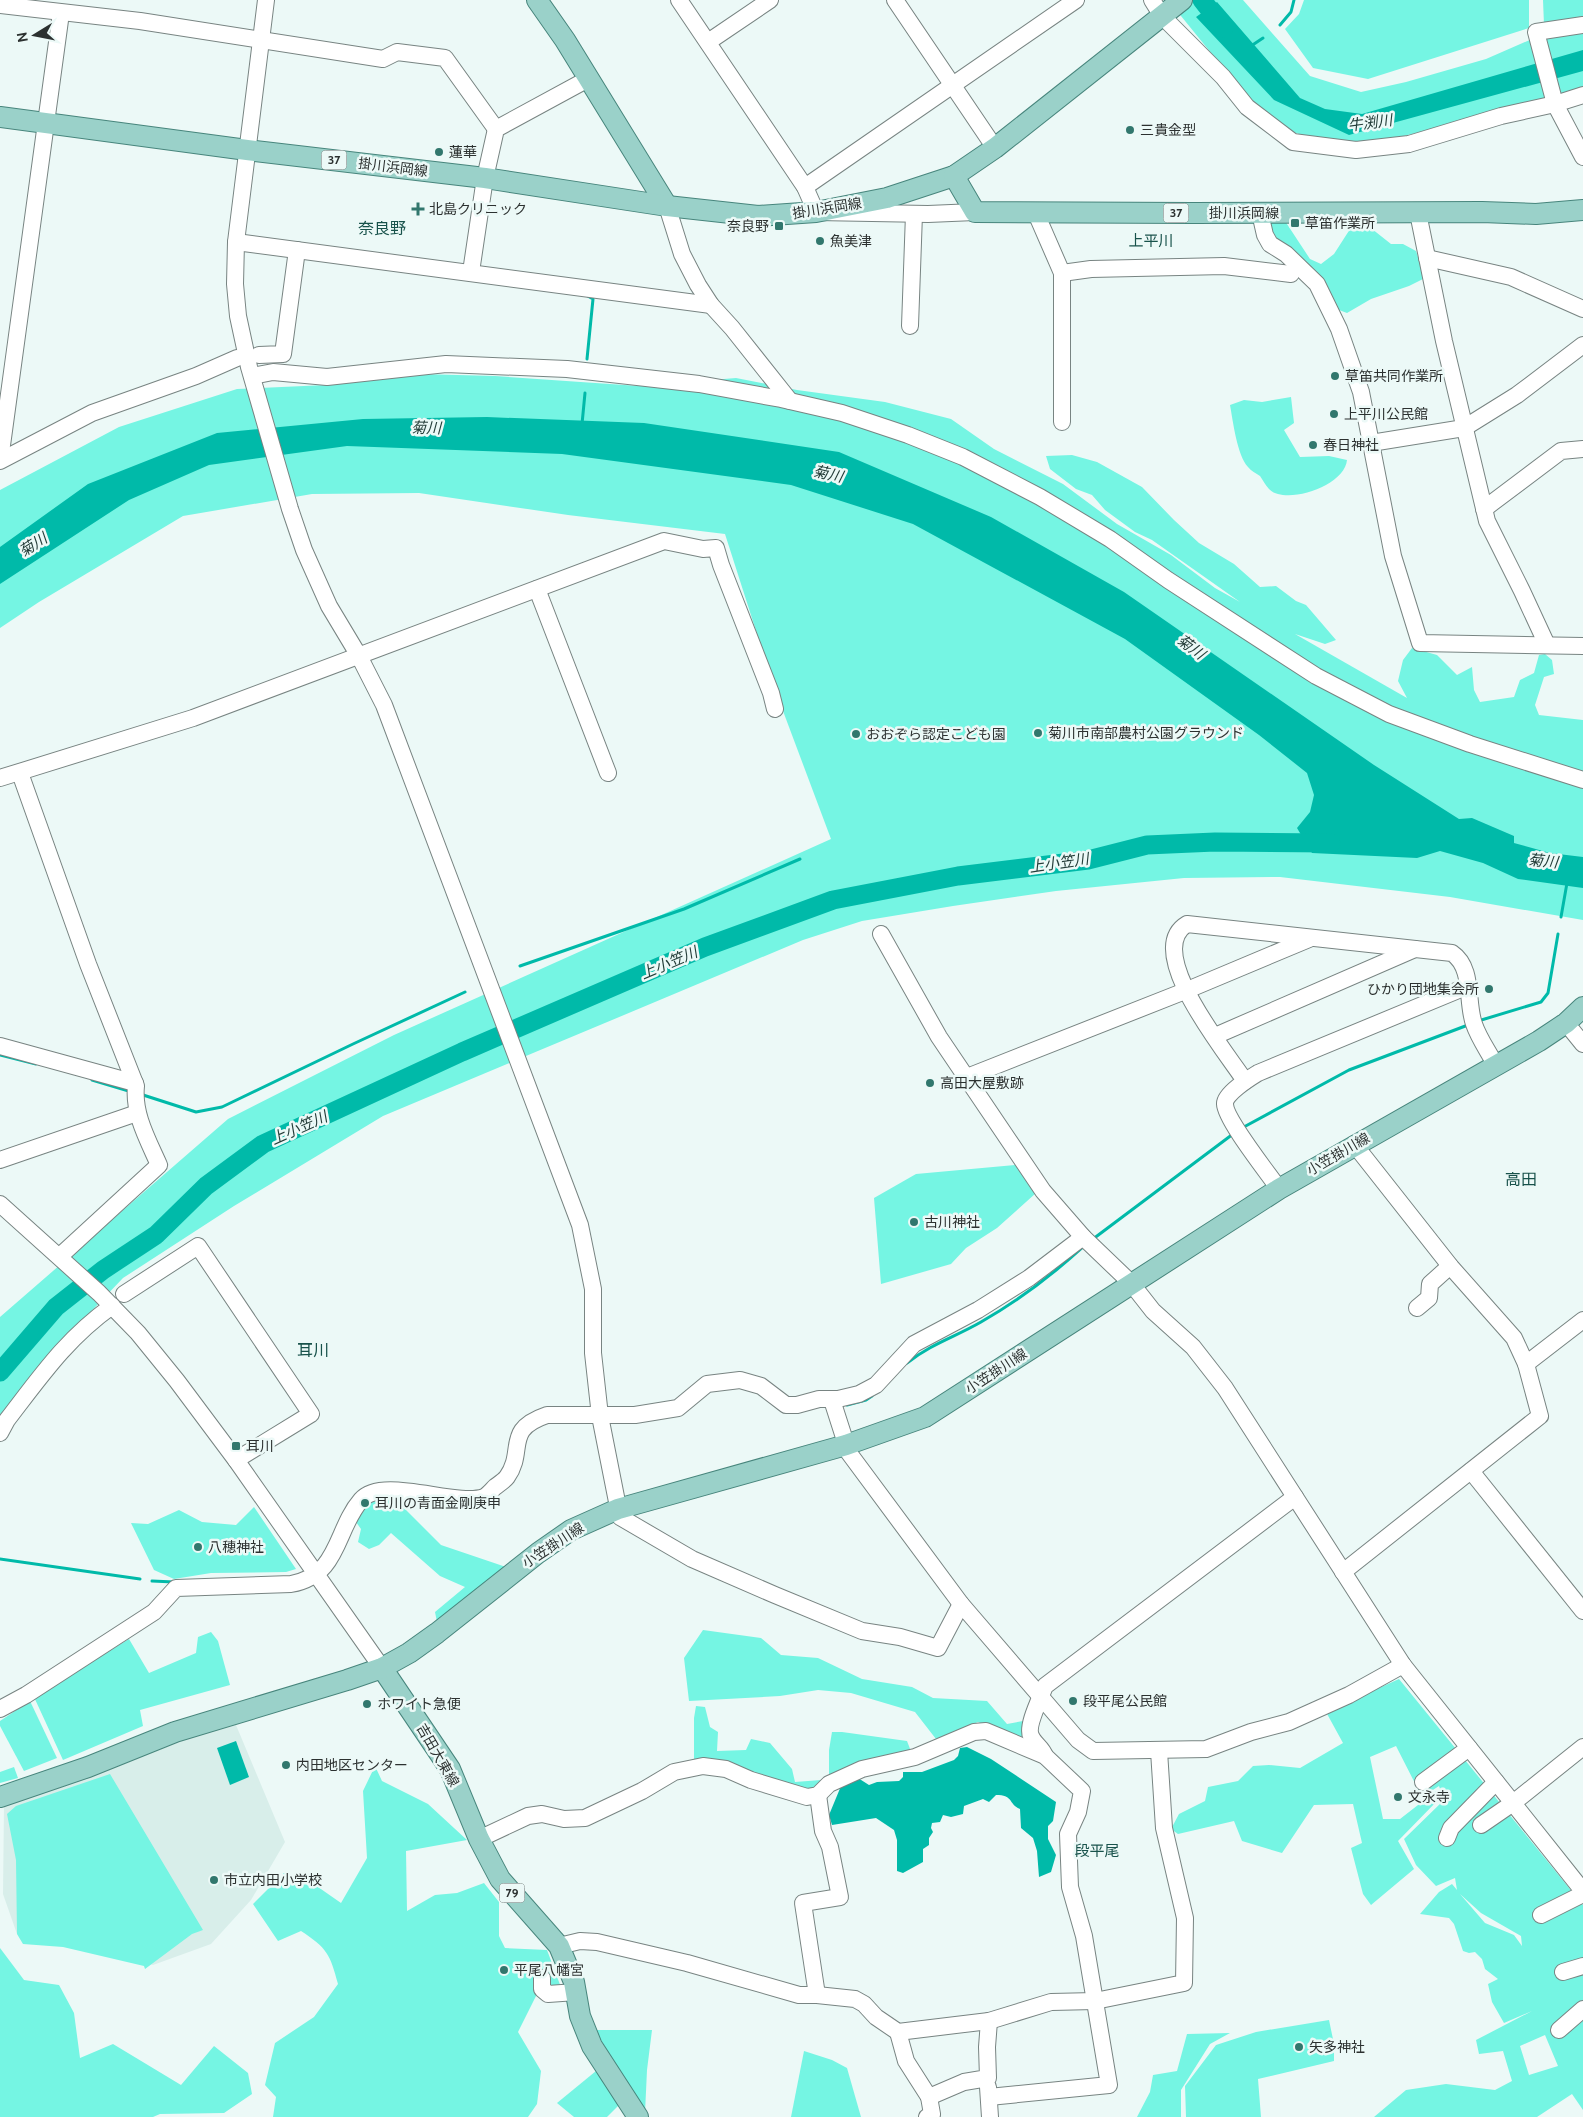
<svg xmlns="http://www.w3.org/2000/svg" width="1583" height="2117" font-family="Cabin,'Noto Sans JP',sans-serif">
<rect width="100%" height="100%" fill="#ecf9f7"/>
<path fill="#d8eeea" d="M 236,1725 L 285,1842 L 251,1900 L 211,1944 L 153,1965 L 17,1934 L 3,1894 L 4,1805 L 111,1769 L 189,1738 Z"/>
<g fill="#75f5e3" fill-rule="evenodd">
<path d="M 1168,0 L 1243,0 L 1310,76 L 1361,92 L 1406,82 L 1486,59 L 1532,39 L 1583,33 L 1583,89 L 1457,123 L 1379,142 L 1347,144 L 1318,140 L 1293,132 L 1255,107 Z"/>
<path d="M 1304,0 L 1529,0 L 1529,28 L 1368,79 L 1313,68 L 1285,29 L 1299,14 Z"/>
<path d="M 1543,0 L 1583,0 L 1583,18 L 1544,25 Z"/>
<path d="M 1274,219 L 1285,221 L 1310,259 L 1321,264 L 1334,254 L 1352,226 L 1367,225 L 1391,244 L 1403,244 L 1416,251 L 1425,278 L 1409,286 L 1371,299 L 1347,313 L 1339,310 L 1263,226 Z"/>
<path d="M 420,374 L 495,376 L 639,386 L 736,378 L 797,390 L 885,402 L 951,419 L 994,449 L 1063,484 L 1117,524 L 1171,555 L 1215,588 L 1240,602 L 1152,540 L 1135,532 L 1105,510 L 1092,495 L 1076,489 L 1050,469 L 1046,456 L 1072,455 L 1097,462 L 1142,487 L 1174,520 L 1199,543 L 1234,564 L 1260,587 L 1276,586 L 1296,601 L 1306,605 L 1336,640 L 1325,644 L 1295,634 L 1407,698 L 1398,681 L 1403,660 L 1412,648 L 1437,655 L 1457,675 L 1472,667 L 1474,690 L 1480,702 L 1514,697 L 1520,680 L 1534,673 L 1539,655 L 1545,654 L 1552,660 L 1554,674 L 1544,677 L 1535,705 L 1539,715 L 1583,720 L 1583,920 L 1450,897 L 1280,877 L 1184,878 L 1056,891 L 953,906 L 862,921 L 803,940 L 383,1116 L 234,1206 L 123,1278 L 60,1344 L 0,1427 L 0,1317 L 228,1119 L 394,1035 L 831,839 L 774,687 L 725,534 L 568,515 L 419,493 L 312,494 L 183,516 L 39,602 L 0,628 L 0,490 L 119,427 L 237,389 L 326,385 Z"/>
<path d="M 1291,397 L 1294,423 L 1284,430 L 1300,457 L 1329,456 L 1347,460 C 1345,486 1285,506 1269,489 C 1265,485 1263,480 1260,476 C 1256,473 1251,471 1248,467 C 1237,455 1233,421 1230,405 L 1244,400 L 1262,402 Z"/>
<path d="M 1015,1165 L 1036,1193 L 997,1228 L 966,1248 L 951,1264 L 881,1284 L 874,1198 L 916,1174 Z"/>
<path d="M 392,1496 L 441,1545 L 506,1567 L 437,1622 L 435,1612 L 465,1587 L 440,1576 L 391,1533 L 379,1545 L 369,1549 L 358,1542 L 361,1529 L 356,1522 C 364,1500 371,1501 392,1496 Z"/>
<path d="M 254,1507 L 296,1569 L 286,1572 L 211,1573 L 174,1579 L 154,1570 L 131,1523 L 148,1524 L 179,1510 L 202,1522 L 236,1525 Z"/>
<path d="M 703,1630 L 761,1638 L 781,1655 L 818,1658 L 862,1679 L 912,1687 L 933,1698 L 987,1701 L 1007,1724 L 1023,1721 L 1026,1742 L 978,1722 L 936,1739 L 915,1712 L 851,1693 L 818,1690 L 780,1696 L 689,1701 L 684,1658 Z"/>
<path d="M 211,1632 L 218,1641 L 230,1685 L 140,1710 L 143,1726 L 63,1760 L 34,1697 L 129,1639 L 149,1673 L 196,1653 L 198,1637 Z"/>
<path d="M 1399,1679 L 1583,1905 L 1583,2110 L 1572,2094 L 1537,2117 L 1374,2117 L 1406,2090 L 1446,2084 L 1495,2090 L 1512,2081 L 1503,2051 L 1479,2054 L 1476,2040 L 1532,2011 L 1504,2023 L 1492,2002 L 1488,1984 L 1498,1979 L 1485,1969 L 1482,1959 L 1475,1952 L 1469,1953 L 1463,1951 L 1454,1924 L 1449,1918 L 1420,1914 L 1439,1892 L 1452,1884 L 1457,1890 L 1455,1878 L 1436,1886 L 1416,1865 L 1404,1839 L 1444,1800 L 1439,1786 L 1422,1797 L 1396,1746 L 1370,1757 L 1383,1819 L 1400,1819 L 1436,1791 L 1439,1799 L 1398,1841 L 1414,1869 L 1371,1905 L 1363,1894 L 1351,1848 L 1362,1843 L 1353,1804 L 1314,1805 L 1282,1853 L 1242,1841 L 1234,1821 L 1178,1834 L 1171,1829 L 1179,1814 L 1205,1801 L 1208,1787 L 1238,1781 L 1253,1766 L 1269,1765 L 1300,1768 L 1343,1743 L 1326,1712 ZM 1460,1894 L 1481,1913 L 1521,1936 L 1522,1946 L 1514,1935 L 1485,1923 ZM 1545,2035 L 1558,2066 L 1529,2075 L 1520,2046 Z"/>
<path d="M 30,1701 L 57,1758 L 24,1771 L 0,1726 L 0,1721 Z"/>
<path d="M 696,1706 L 705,1707 L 710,1727 L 718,1732 L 717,1751 L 746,1750 L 751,1739 L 770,1743 L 792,1769 L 795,1782 L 821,1780 L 813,1791 L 694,1763 L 694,1718 Z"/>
<path d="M 832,1732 L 842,1732 L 907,1741 L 912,1754 L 829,1784 L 829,1750 Z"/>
<path d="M 375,1766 L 382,1781 L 428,1804 L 467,1840 L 406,1851 L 407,1911 L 435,1895 L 457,1893 L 484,1883 L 499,1902 L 499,1936 L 505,1948 L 547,1950 L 562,1990 L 537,1994 L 518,2032 L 541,2071 L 537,2104 L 528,2117 L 273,2117 L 276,2097 L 265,2085 L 275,2043 L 314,2017 L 338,1984 C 330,1954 327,1948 301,1931 L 278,1941 L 253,1904 L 284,1873 L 308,1880 L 341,1903 L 367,1858 L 363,1791 Z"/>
<path d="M 14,1767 L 18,1778 L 0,1783 L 0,1772 Z"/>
<path d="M 110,1774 L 203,1930 L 192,1934 L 145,1969 L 144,1966 L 63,1947 L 23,1944 L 17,1934 L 16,1860 L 7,1814 L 16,1806 Z"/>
<path d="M 0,1948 L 24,1980 L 59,1985 L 74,2013 L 80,2058 L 113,2044 L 181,2085 L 214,2046 L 248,2073 L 252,2094 L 224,2113 L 160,2114 L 153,2117 L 0,2117 Z"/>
<path d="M 1329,2020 L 1334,2044 L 1334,2061 L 1258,2079 L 1261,2117 L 1186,2117 L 1185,2086 L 1216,2045 L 1256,2032 Z"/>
<path d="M 595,2030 L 652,2030 L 647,2070 L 645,2113 Z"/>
<path d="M 1230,2033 L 1210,2044 L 1181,2090 L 1181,2117 L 1137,2117 L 1150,2092 L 1153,2075 L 1177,2071 L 1187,2034 Z"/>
<path d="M 804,2051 L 832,2060 L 847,2068 L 861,2117 L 791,2117 Z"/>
<path d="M 596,2071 L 619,2105 L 607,2117 L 574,2117 L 557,2103 Z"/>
</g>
<g fill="#00baa9">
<path d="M 1217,2 L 1300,98 L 1325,109 L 1362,114 L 1583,50 L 1583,71 L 1349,135 L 1274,100 L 1196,17 Z"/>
<path d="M 487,417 L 644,423 L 839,452 L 991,517 L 1124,592 L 1374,765 L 1459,819 L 1472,818 L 1514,836 L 1514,843 L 1550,853 L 1583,857 L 1583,888 L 1518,879 L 1483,863 L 1440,851 L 1417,858 L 1312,853 L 1297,828 L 1310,812 L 1314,795 L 1307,773 L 1259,735 L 1125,639 L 913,524 L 791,485 L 562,454 L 347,446 L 209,465 L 129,500 L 0,584 L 0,547 L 88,484 L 217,433 L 363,419 Z"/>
<path d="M 236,1741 L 249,1777 L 230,1785 L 217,1748 Z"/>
<path d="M 967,1747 L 991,1759 L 1056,1802 L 1053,1821 L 1048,1826 L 1048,1839 L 1056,1855 L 1051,1872 L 1039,1877 L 1037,1851 L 1033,1838 L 1021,1828 L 1020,1809 C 1008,1804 1014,1795 996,1795 L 989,1802 L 983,1799 L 964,1806 L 963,1814 L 951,1817 L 943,1815 L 940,1822 L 932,1823 L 931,1828 L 933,1832 L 929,1838 L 929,1845 L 923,1849 L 923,1862 L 903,1873 L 897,1871 L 897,1840 L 894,1830 L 876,1818 L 832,1825 L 829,1815 L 841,1786 L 858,1778 L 869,1785 L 877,1782 L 899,1781 L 903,1777 L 903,1772 L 922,1772 L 954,1760 L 958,1756 L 960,1748 Z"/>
</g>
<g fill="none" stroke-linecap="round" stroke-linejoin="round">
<g stroke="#00baa9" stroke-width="3">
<path d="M 1280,25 L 1291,12 L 1294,0"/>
<path d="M 1251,46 L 1263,38"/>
<path d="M 586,295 L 593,299 L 587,359"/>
<path d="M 582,424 L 585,393"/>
<path d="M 1561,917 L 1567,883"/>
<path d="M 520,966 L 684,909 L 800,859"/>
<path d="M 1478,1021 L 1541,1002 L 1548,993 L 1558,934"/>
<path d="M 0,1055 L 36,1064"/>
<path d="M 92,1080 L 132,1092"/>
<path d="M 140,1094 L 196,1112 L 222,1107 L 353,1044 L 465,992"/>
<path d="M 1242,1128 L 1349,1070 L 1468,1025"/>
<path d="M 1093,1239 L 1233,1134"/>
<path d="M 907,1363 C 931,1344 955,1337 981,1322 C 1018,1301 1051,1276 1083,1247"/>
<path d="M 847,1405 L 866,1400 L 872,1396"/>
<path d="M 0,1559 L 140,1579"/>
<path d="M 152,1581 L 174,1582"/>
</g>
<g stroke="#00baa9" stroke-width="19">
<path d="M 1202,0 L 1224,28"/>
<path d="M 0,1372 L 56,1307 L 103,1270 L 156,1235 L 206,1186 L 263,1144 L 462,1052 L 705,947 L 833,900 L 958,876 L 1088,860 L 1147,845 L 1215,842 L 1331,843"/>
</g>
<defs>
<g id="minor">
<path d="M 266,0 L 236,242 L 235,284 L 238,316 L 249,367 L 290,509 L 304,550 L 329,606 L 359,656 L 384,705 L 580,1225 L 593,1289 L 593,1353 L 600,1416 L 620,1517 L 692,1559 L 775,1595 L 862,1631 L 900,1637 L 938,1648 L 961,1604"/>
<path d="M 679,0 L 805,187 L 816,212 L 928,214 L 975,212"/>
<path d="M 895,0 L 995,148"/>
<path d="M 1152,0 L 1162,16 L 1223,77 L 1247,107 L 1293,142 L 1356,150 L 1409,144 L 1501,116 L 1555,104 L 1583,95"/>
<path d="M 0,5 L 140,21 L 383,59 L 397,52 L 445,58 L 496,129"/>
<path d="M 1583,25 L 1536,32 L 1555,104 L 1583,157"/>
<path d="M 708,42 L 770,0"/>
<path d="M 805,187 L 1076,0"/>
<path d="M 667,206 L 682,254 L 698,285 L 711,305 L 732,328 L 790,401"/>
<path d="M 1035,211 L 1062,273 L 1062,422"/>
<path d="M 1260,213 L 1265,235 L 1270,244 L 1286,254 L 1317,284 L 1339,329 L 1361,392 L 1393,556 L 1420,643 L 1583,646"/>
<path d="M 1418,213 L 1444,341 L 1487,521 L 1522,591 L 1547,645"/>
<path d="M 236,242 L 711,305"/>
<path d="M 1427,258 L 1511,277 L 1583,309"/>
<path d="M 471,272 L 485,178 L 496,129 L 588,79"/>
<path d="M 1062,273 L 1091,269 L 1224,266 L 1291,274"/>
<path d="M 910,326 L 914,214"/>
<path d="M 259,355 L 283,354 L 297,250"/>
<path d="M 252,376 L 273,372 L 327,377 L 446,364 L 567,369 L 699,384 L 781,399 L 842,413 L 908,435 L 963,457 L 1040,497 L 1110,539 L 1168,580 L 1316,676 L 1389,714 L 1470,744 L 1583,780"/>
<path d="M 1371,443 L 1464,428 L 1517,395 L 1583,345"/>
<path d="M 0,460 L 61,13"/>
<path d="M 0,461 L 92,413 L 196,376 L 237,358"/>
<path d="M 1484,509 L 1561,451 L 1583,449"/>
<path d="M 537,589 L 608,773"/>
<path d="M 20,773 L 88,964 L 136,1086 C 133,1114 148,1140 159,1165 L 60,1256"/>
<path d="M 0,778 L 193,718 L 664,541 L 703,549 L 716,548 L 721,565 L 771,693 L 775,709"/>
<path d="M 881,934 L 939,1037 L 1043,1191 L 1083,1237 L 1131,1283 L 1153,1311 L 1193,1347 L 1225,1388 L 1403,1665 L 1583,1891"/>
<path d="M 1566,1023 L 1583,1044"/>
<path d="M 1215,1036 L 1415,949"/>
<path d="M 0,1046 L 135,1083"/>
<path d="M 967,1077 L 1185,991 L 1309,939"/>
<path d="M 1245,1081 C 1227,1053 1142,951 1187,924 L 1452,953 C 1474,968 1466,1002 1474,1024 C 1479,1039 1489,1052 1496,1066"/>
<path d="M 0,1160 L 137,1113"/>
<path d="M 1279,1189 C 1268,1173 1225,1119 1225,1104 C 1224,1094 1250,1078 1258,1073 L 1468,986"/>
<path d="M 0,1204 L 99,1293 L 138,1333 L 177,1381 L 236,1460 L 382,1668"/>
<path d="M 124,1294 L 198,1246 L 311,1414 L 236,1460"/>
<path d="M 1417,1308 L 1429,1298 L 1430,1284 L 1450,1266"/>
<path d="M 1526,1364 L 1583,1320"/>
<path d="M 832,1400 L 849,1453 L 961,1604 L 1078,1740 L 1093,1751 L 1206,1749 L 1251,1732 L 1289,1722 L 1349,1695 L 1403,1665"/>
<path d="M 0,1433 L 7,1420 C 41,1376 66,1339 112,1306"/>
<path d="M 1471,1471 L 1583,1611"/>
<path d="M 1343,1572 L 1540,1416 L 1526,1364 L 1514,1338 L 1451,1267 L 1354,1144"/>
<path d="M 0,1709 L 26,1695 L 154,1612 L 176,1588 L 291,1584 C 340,1575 335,1530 361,1500 C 382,1475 456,1507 484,1497 C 488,1495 492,1490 495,1487 C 499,1484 504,1481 507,1477 C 526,1450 503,1430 547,1415 L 635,1415 L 678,1408 L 707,1384 L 740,1380 L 761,1386 L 786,1405 L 797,1405 L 819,1399 L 838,1399 L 859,1394 L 876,1385 L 914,1344 L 978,1310 L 1029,1278 L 1083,1237"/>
<path d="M 1045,1756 C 1042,1747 1034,1744 1031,1736 C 1026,1726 1041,1697 1045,1686 L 1295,1497"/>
<path d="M 1423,1782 L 1469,1748"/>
<path d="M 1481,1825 L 1513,1803 L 1583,1747"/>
<path d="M 1447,1838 L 1451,1828 L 1496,1782"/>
<path d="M 479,1839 L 528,1816 L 542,1814 L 564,1819 L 585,1818 L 642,1791 L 674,1772 L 703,1766 L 726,1769 L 751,1780 L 807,1797 L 818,1795 L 829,1784 L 862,1769 L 915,1757 L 974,1732 L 986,1731 L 1045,1756 L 1082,1791 L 1078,1812 L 1068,1834 L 1070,1887 L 1084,1936 L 1109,2085 L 989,2097"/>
<path d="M 1541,1915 L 1583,1894"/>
<path d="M 559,1946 L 580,1941 L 597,1942 L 687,1963 L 799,1995 L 817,1995 L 855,1999 L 864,2004 L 876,2017 L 898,2032 L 989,2021 L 1051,2002 L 1095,2001 L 1184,1983 L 1185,1918 L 1164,1828 L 1159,1751"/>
<path d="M 1563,1972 L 1583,1966"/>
<path d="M 542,1978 L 542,1989 L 548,1994 L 576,1992"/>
<path d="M 817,1995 L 803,1903 L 840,1897 L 830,1847 L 823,1831 L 818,1795"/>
<path d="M 1559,2030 L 1583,2009"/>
<path d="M 898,2032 L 906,2061 L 929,2097 L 932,2114 L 927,2117"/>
<path d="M 988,2087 L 990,2117"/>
<path d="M 929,2097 L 964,2082 L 988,2078 L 987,2047 L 989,2021"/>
</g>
<g id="major">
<path d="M 537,0 L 565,40 L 667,206"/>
<path d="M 0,117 L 247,150 L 485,178 L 667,206 L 758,216 L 816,212 L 887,198 L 954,176 L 995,148 L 1182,0"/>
<path d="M 954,176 L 975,212 L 1193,213 L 1482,212 L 1536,214 L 1583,210"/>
<path d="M 382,1668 L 450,1769 L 479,1839 L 500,1879 L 559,1946 L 574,1982 L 580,2016 L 592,2046 L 638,2117"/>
<path d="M 0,1797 L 88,1767 L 175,1732 L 347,1680 L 382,1668 L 409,1653 L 437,1633 L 538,1553 L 571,1530 L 618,1509 L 846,1445 L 925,1417 L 1279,1189 L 1539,1041 L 1566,1023 L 1583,1007"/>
</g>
</defs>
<use href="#minor" stroke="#788482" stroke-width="18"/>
<use href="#major" stroke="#47857c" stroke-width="22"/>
<use href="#minor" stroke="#fff" stroke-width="16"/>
<use href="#major" stroke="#9ad1c9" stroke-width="20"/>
</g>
<g fill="#31776d" stroke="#ecf9f7" stroke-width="2">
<circle cx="1130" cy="130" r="5"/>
<circle cx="439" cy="152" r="5"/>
<path d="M415.5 201.5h5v5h5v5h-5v5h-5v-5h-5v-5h5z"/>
<rect x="1290" y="218" width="10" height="10" rx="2.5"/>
<rect x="774" y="221" width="10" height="10" rx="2.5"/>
<circle cx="820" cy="241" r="5"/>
<circle cx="1335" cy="376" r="5"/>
<circle cx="1334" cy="414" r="5"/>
<circle cx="1313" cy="445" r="5"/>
<circle cx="1038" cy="733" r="5"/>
<circle cx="856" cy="734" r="5"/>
<circle cx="1489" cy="989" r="5"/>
<circle cx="930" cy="1083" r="5"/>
<circle cx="914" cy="1222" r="5"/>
<rect x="231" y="1441" width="10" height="10" rx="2.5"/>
<circle cx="365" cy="1503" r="5"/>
<circle cx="198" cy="1547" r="5"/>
<circle cx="1073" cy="1701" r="5"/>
<circle cx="367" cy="1704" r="5"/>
<circle cx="286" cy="1765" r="5"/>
<circle cx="1398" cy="1797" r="5"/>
<circle cx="214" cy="1880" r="5"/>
<circle cx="504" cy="1970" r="5"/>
<circle cx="1299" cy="2047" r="5"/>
</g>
<g text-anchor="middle" stroke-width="5" stroke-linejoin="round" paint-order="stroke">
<g fill="#ecf9f7" stroke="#666d6c" stroke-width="1">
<rect x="321.5" y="150.5" width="25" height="19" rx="4"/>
<rect x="1163.5" y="203.5" width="25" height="19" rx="4"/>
<rect x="499.5" y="1883.5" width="25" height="19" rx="4"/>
</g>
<g font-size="12" font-weight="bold" fill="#2c3130">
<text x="334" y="164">37</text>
<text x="1176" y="217">37</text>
<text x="512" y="1897">79</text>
</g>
<g font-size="14" fill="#2c3130" stroke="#ecf9f7" text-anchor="start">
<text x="1140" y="135">三貴金型</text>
<text x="449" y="157">蓮華</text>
<text x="429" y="214">北島クリニック</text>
<text x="1305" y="228">草笛作業所</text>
<text x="769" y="231" text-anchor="end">奈良野</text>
<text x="830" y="246">魚美津</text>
<text x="1345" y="381">草笛共同作業所</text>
<text x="1344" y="419">上平川公民館</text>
<text x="1323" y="450">春日神社</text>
<text x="1048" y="738">菊川市南部農村公園グラウンド</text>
<text x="866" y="739">おおぞら認定こども園</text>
<text x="1479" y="994" text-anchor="end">ひかり団地集会所</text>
<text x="940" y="1088">高田大屋敷跡</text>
<text x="924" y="1227">古川神社</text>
<text x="246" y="1451">耳川</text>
<text x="375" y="1508">耳川の青面金剛庚申</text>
<text x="208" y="1552">八穂神社</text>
<text x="1083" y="1706">段平尾公民館</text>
<text x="377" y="1709">ホワイト急便</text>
<text x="296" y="1770">内田地区センター</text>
<text x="1408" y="1802">文永寺</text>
<text x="224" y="1885">市立内田小学校</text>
<text x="514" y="1975">平尾八幡宮</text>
<text x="1309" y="2052">矢多神社</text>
</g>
<g font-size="14" fill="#2c3130" stroke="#ecf9f7">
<text transform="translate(393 167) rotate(7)" y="5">掛川浜岡線</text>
<text transform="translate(827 208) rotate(-9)" y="5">掛川浜岡線</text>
<text x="1244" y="218">掛川浜岡線</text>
<text transform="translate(1338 1154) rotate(-30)" y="5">小笠掛川線</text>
<text transform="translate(996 1371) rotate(-33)" y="5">小笠掛川線</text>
<text transform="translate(553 1545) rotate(-33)" y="5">小笠掛川線</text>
<text transform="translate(438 1755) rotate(60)" y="5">吉田大東線</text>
</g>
<g font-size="15" font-style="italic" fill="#243d39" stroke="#ecf9f7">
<text transform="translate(1370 123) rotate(-8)" y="5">牛渕川</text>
<text transform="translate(426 428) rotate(1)" y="5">菊川</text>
<text transform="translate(828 474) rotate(12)" y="5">菊川</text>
<text transform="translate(33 545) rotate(-33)" y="5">菊川</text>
<text transform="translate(1191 647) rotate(37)" y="5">菊川</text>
<text transform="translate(1543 861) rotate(6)" y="5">菊川</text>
<text transform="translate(1059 863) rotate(-8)" y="5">上小笠川</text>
<text transform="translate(669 963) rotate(-23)" y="5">上小笠川</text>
<text transform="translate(299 1128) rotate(-24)" y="5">上小笠川</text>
</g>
<g font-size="15" fill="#18524b" stroke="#ecf9f7">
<text x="1151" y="246">上平川</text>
<text x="1097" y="1856">段平尾</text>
</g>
<g font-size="16" fill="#18524b" stroke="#ecf9f7">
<text x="382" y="234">奈良野</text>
<text x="1521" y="1185">高田</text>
<text x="313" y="1356">耳川</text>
</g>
</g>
<g transform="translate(35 35) rotate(260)" stroke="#ecf9f7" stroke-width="4" paint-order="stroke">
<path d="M0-4L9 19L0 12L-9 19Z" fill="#2c3130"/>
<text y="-8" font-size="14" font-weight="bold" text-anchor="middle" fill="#2c3130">N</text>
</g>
</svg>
